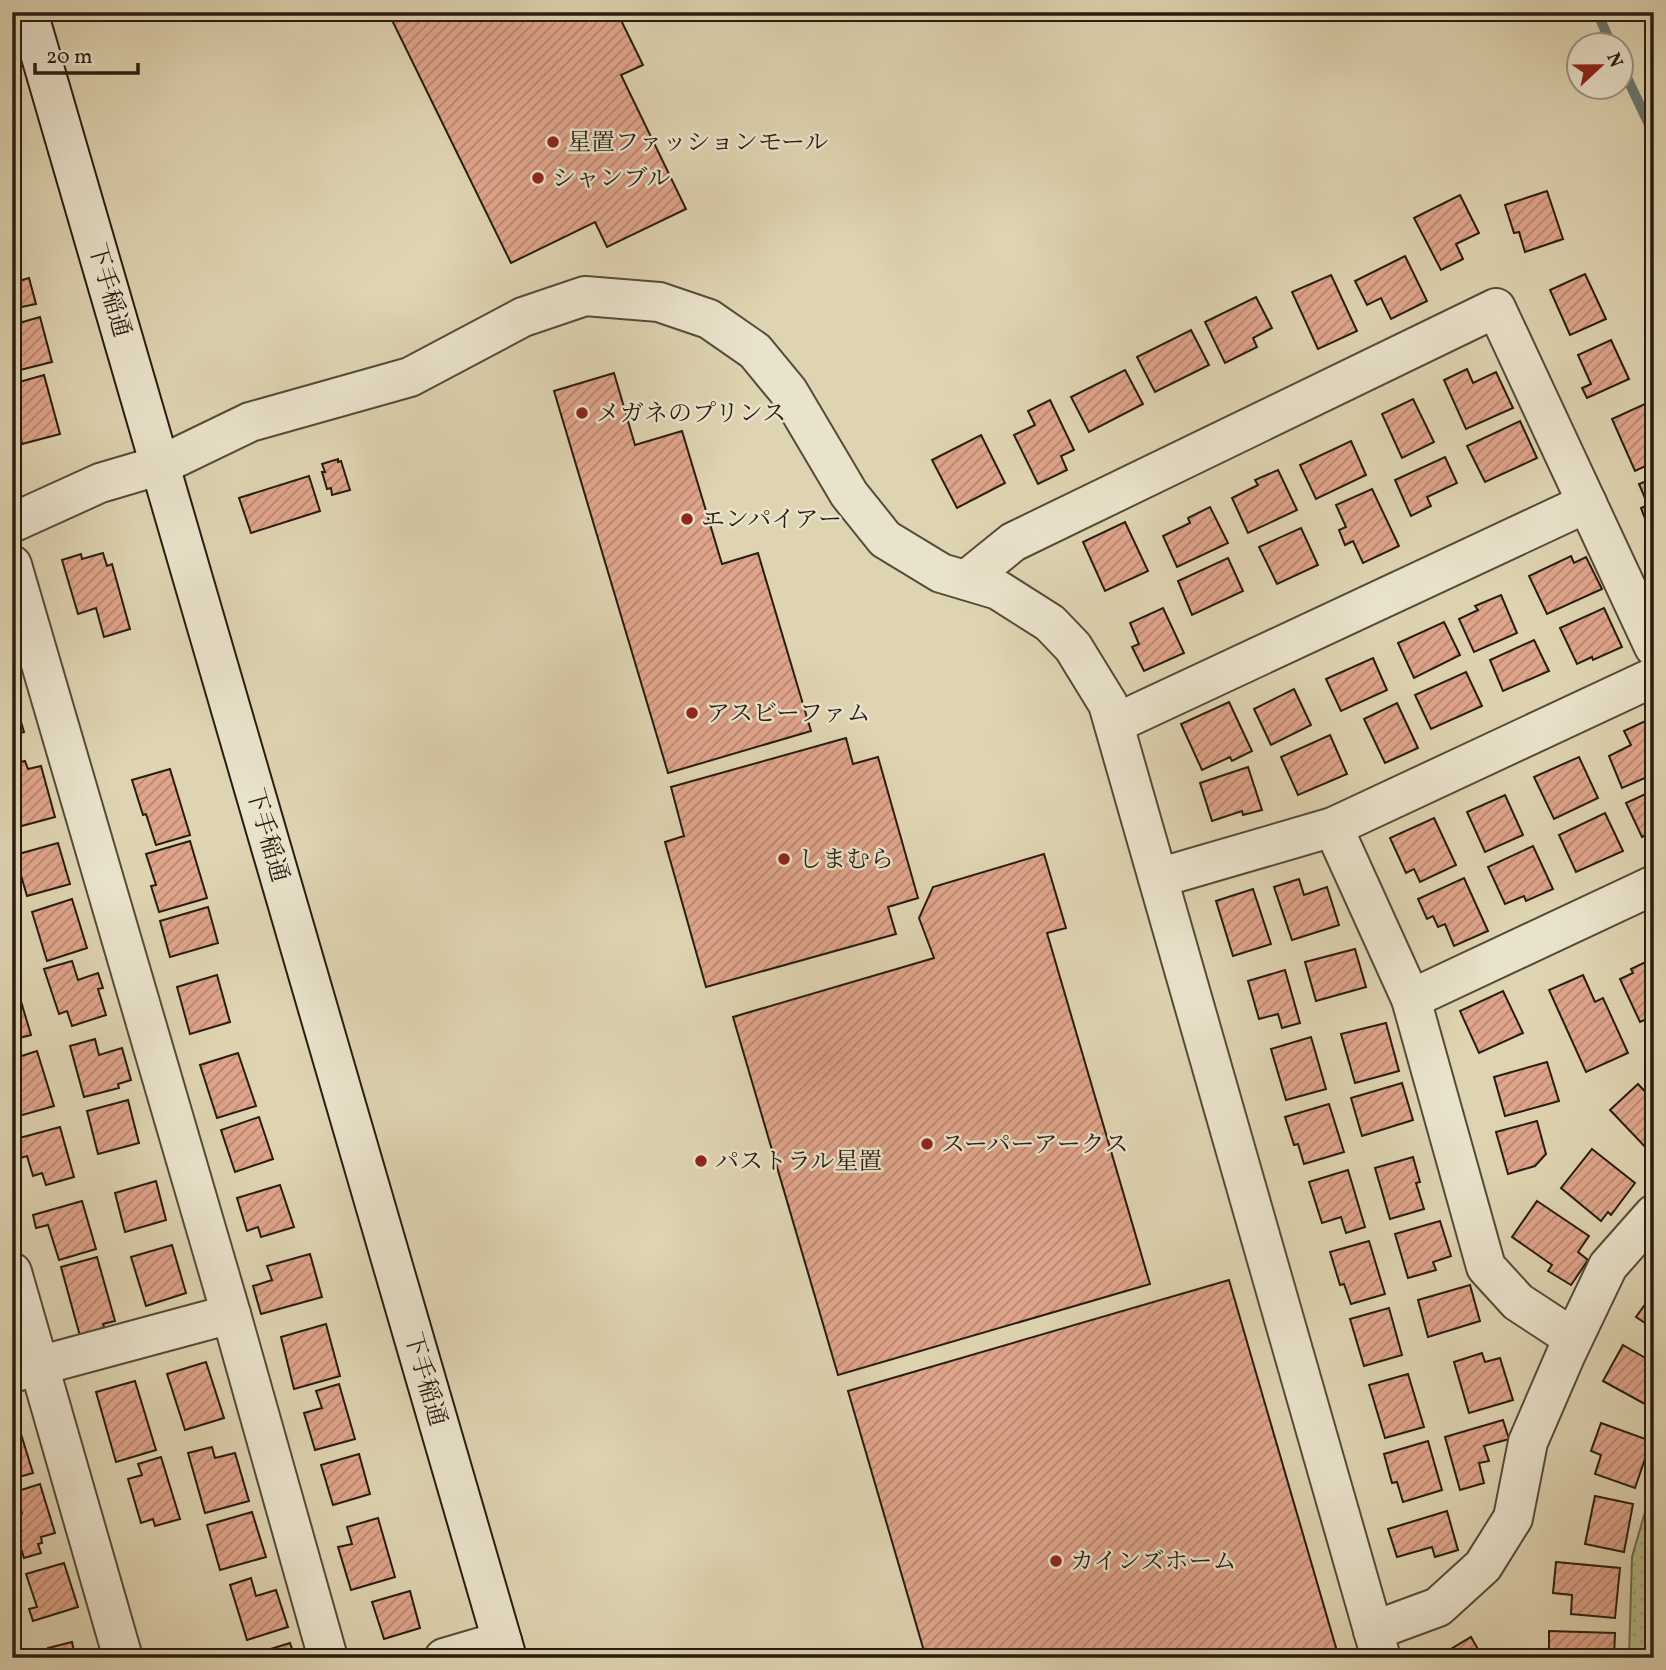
<svg xmlns="http://www.w3.org/2000/svg" width="1666" height="1670" font-family="Vollkorn,'Noto Serif JP',serif">
<defs>
<pattern id="grass-dots" width="8" height="8" patternUnits="userSpaceOnUse" patternTransform="scale(1.75)"><rect width="8" height="8" fill="#b4bc8a"/><path d="M2 2h.1M6 6h.1" fill="none" stroke="#9ba176" stroke-width="1.8" stroke-linecap="round"/></pattern>
<pattern id="building-hatch" width="6" height="6" patternUnits="userSpaceOnUse" patternTransform="scale(1.75)"><rect width="6" height="6" fill="#e0a58b"/><path d="M-1 1l2-2M0 6l6-6M5 7l2-2" fill="none" stroke="#b68670"/></pattern>
</defs>
<rect width="100%" height="100%" fill="#dfd4b1"/>
<filter id="stains"><feTurbulence type="fractalNoise" baseFrequency=".00286" numOctaves="4"/><feColorMatrix values="0 0 0 0 .2 0 0 0 0 .09 0 0 0 0 .02 0 0 0 .5 -.17"/></filter>
<radialGradient id="worn" r=".72"><stop offset=".6" stop-color="#630" stop-opacity="0"/><stop offset="1" stop-color="#630" stop-opacity=".3"/></radialGradient>
<path fill="url(#grass-dots)" stroke="#6e6c4e" stroke-width="2" d="M 1654,1481 L 1654,1658 L 1629,1658 L 1632,1557 Z"/>
<g fill="none" stroke-linecap="round" stroke-linejoin="round">
<g stroke="#6a7973" stroke-width="10">
<path d="M 1597,12 L 1612,46"/>
<path d="M 1620,63 L 1654,135"/>
</g>
</g>
<g fill="url(#building-hatch)" stroke="#271d11" stroke-width="2">
<path d="M 388,12 L 617,12 L 643,65 L 621,75 L 686,209 L 607,247 L 595,222 L 511,263 Z"/>
<path d="M 1547,191 L 1563,239 L 1525,252 L 1519,232 L 1514,233 L 1505,205 Z"/>
<path d="M 1460,195 L 1479,233 L 1456,244 L 1463,259 L 1441,270 L 1414,218 Z"/>
<path d="M 1405,256 L 1427,301 L 1391,319 L 1381,298 L 1367,305 L 1355,281 Z"/>
<path d="M 1585,274 L 1606,319 L 1570,335 L 1550,290 Z"/>
<path d="M 1331,275 L 1357,331 L 1318,349 L 1292,292 Z"/>
<path d="M 29,278 L 36,304 L 12,309 L 12,283 Z"/>
<path d="M 1256,297 L 1272,328 L 1253,338 L 1257,347 L 1225,363 L 1205,322 Z"/>
<path d="M 40,317 L 52,362 L 16,371 L 12,359 L 12,325 Z"/>
<path d="M 1191,330 L 1209,365 L 1155,392 L 1137,357 Z"/>
<path d="M 1611,340 L 1629,379 L 1587,398 L 1582,388 L 1591,384 L 1578,355 Z"/>
<path d="M 1467,369 L 1473,383 L 1496,372 L 1513,408 L 1466,429 L 1444,380 Z"/>
<path d="M 1125,370 L 1143,404 L 1089,432 L 1071,397 Z"/>
<path d="M 614,373 L 635,445 L 682,431 L 722,564 L 758,553 L 811,731 L 668,773 L 554,391 Z"/>
<path d="M 44,375 L 60,434 L 22,444 L 12,407 L 12,384 Z"/>
<path d="M 1413,399 L 1434,442 L 1402,458 L 1382,414 Z"/>
<path d="M 1050,400 L 1074,450 L 1061,456 L 1067,470 L 1038,484 L 1014,435 L 1035,425 L 1028,411 Z"/>
<path d="M 1647,403 L 1654,420 L 1654,462 L 1635,471 L 1612,419 Z"/>
<path d="M 1520,421 L 1537,458 L 1485,482 L 1467,446 Z"/>
<path d="M 981,435 L 1005,483 L 957,508 L 932,460 Z"/>
<path d="M 1351,441 L 1366,475 L 1316,499 L 1300,465 Z"/>
<path d="M 1445,457 L 1457,483 L 1427,497 L 1431,506 L 1411,516 L 1395,480 Z"/>
<path d="M 338,459 L 338,462 L 341,461 L 350,490 L 332,495 L 331,488 L 327,489 L 322,472 L 325,472 L 322,464 Z"/>
<path d="M 1278,470 L 1297,510 L 1248,533 L 1232,498 L 1258,485 L 1255,480 Z"/>
<path d="M 309,476 L 320,511 L 251,533 L 239,498 Z"/>
<path d="M 1654,478 L 1654,517 L 1646,521 L 1641,508 L 1648,505 L 1639,484 Z"/>
<path d="M 1372,489 L 1399,546 L 1363,563 L 1353,541 L 1345,545 L 1339,530 L 1346,527 L 1336,505 Z"/>
<path d="M 1210,507 L 1228,543 L 1177,567 L 1163,536 L 1190,523 L 1188,518 Z"/>
<path d="M 1125,522 L 1148,571 L 1105,591 L 1083,542 Z"/>
<path d="M 1301,528 L 1318,565 L 1277,584 L 1259,547 Z"/>
<path d="M 103,553 L 107,566 L 112,564 L 130,629 L 104,637 L 96,608 L 78,614 L 62,560 L 81,554 L 82,559 Z"/>
<path d="M 1571,556 L 1574,563 L 1586,557 L 1602,589 L 1547,614 L 1529,576 Z"/>
<path d="M 1228,558 L 1243,591 L 1192,615 L 1178,581 Z"/>
<path d="M 1501,595 L 1517,633 L 1474,652 L 1459,619 L 1478,610 L 1475,606 Z"/>
<path d="M 1163,608 L 1184,653 L 1144,671 L 1132,647 L 1139,644 L 1130,623 Z"/>
<path d="M 1604,608 L 1622,647 L 1593,660 L 1592,657 L 1577,664 L 1560,628 Z"/>
<path d="M 1444,622 L 1460,655 L 1414,678 L 1398,643 Z"/>
<path d="M 1534,640 L 1549,671 L 1503,691 L 1490,660 Z"/>
<path d="M 1373,658 L 1387,690 L 1341,711 L 1326,679 Z"/>
<path d="M 1466,672 L 1482,706 L 1431,729 L 1415,695 Z"/>
<path d="M 1294,689 L 1311,725 L 1271,745 L 1254,709 Z"/>
<path d="M 12,691 L 24,732 L 12,735 Z"/>
<path d="M 1229,702 L 1252,751 L 1232,761 L 1230,757 L 1202,770 L 1181,724 Z"/>
<path d="M 1397,703 L 1418,748 L 1385,763 L 1364,719 Z"/>
<path d="M 1654,717 L 1654,774 L 1622,788 L 1609,756 L 1631,745 L 1624,731 Z"/>
<path d="M 1330,735 L 1347,774 L 1298,795 L 1281,757 Z"/>
<path d="M 846,738 L 853,764 L 878,757 L 918,898 L 888,907 L 896,934 L 706,987 L 665,842 L 684,836 L 671,787 Z"/>
<path d="M 1579,757 L 1598,798 L 1554,819 L 1534,777 Z"/>
<path d="M 25,761 L 28,769 L 41,766 L 55,817 L 18,827 L 12,806 L 12,764 Z"/>
<path d="M 1248,767 L 1262,810 L 1243,815 L 1242,811 L 1212,821 L 1200,783 Z"/>
<path d="M 170,769 L 190,835 L 156,845 L 146,814 L 143,815 L 132,780 Z"/>
<path d="M 1654,790 L 1654,832 L 1642,837 L 1626,803 Z"/>
<path d="M 1505,795 L 1523,835 L 1485,852 L 1467,812 Z"/>
<path d="M 1605,813 L 1623,851 L 1576,872 L 1559,835 Z"/>
<path d="M 1434,818 L 1456,865 L 1420,882 L 1414,869 L 1406,873 L 1390,838 Z"/>
<path d="M 190,841 L 207,898 L 159,912 L 151,886 L 156,885 L 146,854 Z"/>
<path d="M 58,843 L 70,884 L 27,896 L 15,855 Z"/>
<path d="M 1533,846 L 1553,889 L 1526,901 L 1524,896 L 1505,904 L 1488,867 Z"/>
<path d="M 1044,854 L 1066,928 L 1047,933 L 1150,1284 L 838,1375 L 733,1017 L 934,958 L 919,918 L 933,887 Z"/>
<path d="M 1464,878 L 1488,931 L 1454,946 L 1445,924 L 1438,927 L 1433,916 L 1427,919 L 1418,899 Z"/>
<path d="M 1299,879 L 1304,895 L 1327,887 L 1339,925 L 1292,940 L 1274,887 Z"/>
<path d="M 1253,889 L 1271,944 L 1233,956 L 1216,901 Z"/>
<path d="M 72,899 L 87,948 L 47,961 L 32,912 Z"/>
<path d="M 208,907 L 218,943 L 170,957 L 160,921 Z"/>
<path d="M 1355,949 L 1366,987 L 1316,1001 L 1305,962 Z"/>
<path d="M 1654,958 L 1654,1016 L 1640,1022 L 1620,979 L 1633,973 L 1631,969 Z"/>
<path d="M 72,961 L 78,980 L 98,973 L 103,988 L 98,989 L 106,1015 L 72,1026 L 67,1011 L 59,1014 L 44,969 Z"/>
<path d="M 1285,970 L 1300,1023 L 1282,1028 L 1278,1014 L 1259,1019 L 1248,981 Z"/>
<path d="M 217,975 L 230,1022 L 190,1034 L 177,987 Z"/>
<path d="M 1583,975 L 1595,1002 L 1603,998 L 1628,1053 L 1586,1072 L 1549,990 Z"/>
<path d="M 17,988 L 31,1035 L 12,1040 L 12,990 Z"/>
<path d="M 1503,991 L 1523,1033 L 1479,1053 L 1460,1011 Z"/>
<path d="M 1386,1023 L 1399,1071 L 1355,1083 L 1341,1034 Z"/>
<path d="M 1311,1037 L 1326,1089 L 1286,1100 L 1271,1049 Z"/>
<path d="M 95,1039 L 99,1055 L 122,1048 L 131,1080 L 118,1084 L 119,1088 L 84,1097 L 70,1046 Z"/>
<path d="M 37,1051 L 54,1106 L 12,1118 L 12,1059 Z"/>
<path d="M 238,1053 L 256,1106 L 217,1118 L 200,1065 Z"/>
<path d="M 1547,1062 L 1559,1101 L 1505,1116 L 1494,1077 Z"/>
<path d="M 1402,1083 L 1413,1120 L 1362,1136 L 1351,1098 Z"/>
<path d="M 1638,1084 L 1654,1101 L 1654,1147 L 1649,1151 L 1610,1110 Z"/>
<path d="M 128,1100 L 139,1143 L 98,1154 L 87,1111 Z"/>
<path d="M 1329,1104 L 1344,1152 L 1304,1164 L 1298,1144 L 1294,1145 L 1285,1117 Z"/>
<path d="M 259,1117 L 273,1159 L 235,1172 L 221,1130 Z"/>
<path d="M 1537,1121 L 1546,1154 L 1535,1166 L 1508,1174 L 1496,1132 Z"/>
<path d="M 60,1127 L 74,1177 L 46,1185 L 42,1173 L 33,1176 L 27,1156 L 17,1159 L 12,1140 Z"/>
<path d="M 1592,1149 L 1635,1183 L 1611,1215 L 1608,1212 L 1601,1221 L 1561,1188 Z"/>
<path d="M 1413,1157 L 1420,1182 L 1416,1183 L 1424,1209 L 1390,1219 L 1375,1168 Z"/>
<path d="M 1348,1170 L 1365,1227 L 1346,1233 L 1341,1217 L 1322,1223 L 1309,1182 Z"/>
<path d="M 156,1181 L 166,1220 L 125,1232 L 115,1193 Z"/>
<path d="M 280,1185 L 294,1227 L 261,1237 L 258,1227 L 247,1231 L 237,1198 Z"/>
<path d="M 82,1201 L 96,1249 L 59,1260 L 48,1225 L 36,1228 L 33,1215 Z"/>
<path d="M 1537,1201 L 1589,1236 L 1578,1252 L 1588,1260 L 1571,1285 L 1548,1271 L 1552,1265 L 1512,1237 Z"/>
<path d="M 1440,1221 L 1451,1256 L 1433,1262 L 1436,1270 L 1408,1278 L 1395,1234 Z"/>
<path d="M 1369,1241 L 1385,1294 L 1351,1304 L 1344,1284 L 1340,1285 L 1330,1252 Z"/>
<path d="M 172,1245 L 186,1293 L 146,1306 L 131,1257 Z"/>
<path d="M 310,1254 L 322,1297 L 261,1314 L 253,1286 L 272,1280 L 267,1266 Z"/>
<path d="M 97,1257 L 115,1321 L 103,1324 L 105,1329 L 80,1336 L 61,1267 Z"/>
<path d="M 1229,1280 L 1339,1658 L 926,1658 L 848,1391 Z"/>
<path d="M 1470,1285 L 1480,1321 L 1428,1337 L 1418,1300 Z"/>
<path d="M 1654,1292 L 1654,1329 L 1636,1317 Z"/>
<path d="M 1389,1308 L 1402,1355 L 1364,1366 L 1350,1319 Z"/>
<path d="M 326,1324 L 340,1376 L 294,1389 L 281,1337 Z"/>
<path d="M 1623,1345 L 1654,1363 L 1654,1409 L 1603,1381 Z"/>
<path d="M 1482,1353 L 1485,1362 L 1500,1358 L 1513,1400 L 1469,1413 L 1454,1362 Z"/>
<path d="M 206,1362 L 224,1418 L 185,1430 L 167,1374 Z"/>
<path d="M 1408,1374 L 1424,1427 L 1385,1438 L 1369,1385 Z"/>
<path d="M 135,1381 L 156,1450 L 116,1462 L 96,1392 Z"/>
<path d="M 339,1384 L 355,1439 L 315,1450 L 304,1413 L 322,1408 L 316,1391 Z"/>
<path d="M 16,1418 L 33,1473 L 12,1479 L 12,1419 Z"/>
<path d="M 1503,1420 L 1509,1439 L 1484,1446 L 1489,1461 L 1479,1463 L 1484,1483 L 1460,1490 L 1445,1437 Z"/>
<path d="M 1601,1423 L 1651,1441 L 1635,1488 L 1595,1474 L 1601,1455 L 1591,1451 Z"/>
<path d="M 1428,1441 L 1442,1490 L 1403,1502 L 1397,1482 L 1392,1483 L 1384,1454 Z"/>
<path d="M 212,1447 L 215,1458 L 235,1453 L 249,1501 L 205,1513 L 188,1453 Z"/>
<path d="M 359,1454 L 370,1494 L 333,1505 L 321,1465 Z"/>
<path d="M 161,1457 L 180,1519 L 155,1526 L 153,1519 L 141,1523 L 128,1479 L 142,1475 L 138,1464 Z"/>
<path d="M 40,1484 L 55,1533 L 41,1537 L 42,1543 L 38,1544 L 41,1553 L 24,1558 L 12,1521 L 12,1516 L 22,1513 L 15,1492 Z"/>
<path d="M 1595,1496 L 1633,1504 L 1624,1552 L 1585,1544 Z"/>
<path d="M 1447,1511 L 1458,1550 L 1435,1557 L 1432,1547 L 1397,1557 L 1388,1529 Z"/>
<path d="M 252,1512 L 266,1557 L 220,1570 L 207,1525 Z"/>
<path d="M 378,1518 L 395,1577 L 351,1590 L 338,1547 L 352,1544 L 347,1527 Z"/>
<path d="M 1556,1562 L 1620,1568 L 1615,1618 L 1571,1614 L 1572,1595 L 1553,1593 Z"/>
<path d="M 64,1563 L 78,1607 L 33,1621 L 29,1609 L 37,1607 L 26,1574 Z"/>
<path d="M 251,1578 L 256,1596 L 276,1590 L 288,1627 L 247,1640 L 230,1585 Z"/>
<path d="M 410,1591 L 420,1628 L 384,1639 L 372,1602 Z"/>
<path d="M 1549,1631 L 1615,1633 L 1614,1658 L 1563,1658 L 1564,1652 L 1549,1652 Z"/>
<path d="M 1471,1637 L 1483,1658 L 1436,1658 Z"/>
<path d="M 72,1642 L 75,1656 L 89,1652 L 90,1658 L 50,1658 L 48,1648 Z"/>
<path d="M 290,1643 L 295,1658 L 248,1658 L 248,1656 Z"/>
</g>
<g fill="none" stroke-linecap="round" stroke-linejoin="round">
<defs>
<g id="street">
<path d="M 12,523 L 100,483 L 161,465 L 250,422 L 410,377 L 523,317 L 585,296 L 659,302 L 709,319 L 755,351 L 788,391 L 849,494 L 885,539 L 941,573 L 998,590 L 1050,623 L 1073,647 L 1108,704 L 1381,1658"/>
<path d="M 12,565 L 231,1314 L 328,1658"/>
<path d="M 966,580 L 1013,542 L 1496,308 L 1654,647"/>
<path d="M 1114,724 L 1587,503"/>
<path d="M 1333,827 L 1411,999 L 1486,1267 L 1518,1302 L 1573,1338"/>
<path d="M 1158,878 L 1333,827 L 1654,677"/>
<path d="M 1411,999 L 1654,885"/>
<path d="M 12,1272 L 123,1658"/>
<path d="M 12,1373 L 231,1314"/>
<path d="M 1373,1631 L 1438,1607 L 1483,1566 L 1513,1518 L 1528,1442 L 1566,1354 L 1608,1266 L 1654,1214"/>
<path d="M 444,1658 L 502,1641"/>
</g>
<path id="secondary" d="M 28,12 L 507,1658"/>
</defs>
<use href="#street" stroke="#554b39" stroke-width="42"/>
<use href="#secondary" stroke="#271d11" stroke-width="42"/>
<use href="#street" stroke="#eae3cc" stroke-width="38"/>
<use href="#secondary" stroke="#eae3cc" stroke-width="38"/>
</g>
<g fill="#8f2418" stroke="#eae3cc" stroke-width="2.5">
<circle cx="553" cy="142" r="7"/>
<circle cx="538" cy="178" r="7"/>
<circle cx="582" cy="413" r="7"/>
<circle cx="687" cy="519" r="7"/>
<circle cx="692" cy="713" r="7"/>
<circle cx="784" cy="859" r="7"/>
<circle cx="927" cy="1144" r="7"/>
<circle cx="701" cy="1161" r="7"/>
<circle cx="1056" cy="1561" r="7"/>
</g>
<g text-anchor="middle" stroke-width="5" stroke-linejoin="round" paint-order="stroke">
<g font-size="24" fill="#271d11" stroke="#eae3cc" text-anchor="start">
<text x="567" y="150">星置ファッションモール</text>
<text x="552" y="186">シャンブル</text>
<text x="596" y="421">メガネのプリンス</text>
<text x="701" y="527">エンパイアー</text>
<text x="706" y="721">アスビーファム</text>
<text x="798" y="867">しまむら</text>
<text x="941" y="1152">スーパーアークス</text>
<text x="715" y="1169">パストラル星置</text>
<text x="1070" y="1569">カインズホーム</text>
</g>
<g font-size="24" fill="#271d11" stroke="#eae3cc">
<text transform="translate(110 290) rotate(74)" y="8">下手稲通</text>
<text transform="translate(268 835) rotate(74)" y="8">下手稲通</text>
<text transform="translate(426 1379) rotate(74)" y="8">下手稲通</text>
</g>
</g>
<rect width="1666" height="1670" fill="none" stroke="#dfd4b1" stroke-width="42"/>
<rect x="14" y="14" width="1638" height="1642" fill="none" stroke="#271d11" stroke-width="3.5"/>
<rect x="21" y="21" width="1624" height="1628" fill="none" stroke="#271d11" stroke-width="2"/>
<g transform="translate(1600 66) rotate(68)"><circle r="33" fill="#eae3cc" stroke="#9c9481" stroke-width="2"/>
<path d="M0-5L12 26L0 18L-12 26Z" fill="#8f2418"/>
<text y="-10" font-size="19" font-weight="bold" text-anchor="middle" fill="#271d11">N</text>
</g>
<path d="M35 63v10h103v-10" fill="none" stroke="#271d11" stroke-width="3.5"/>
<text x="46" y="63" font-size="21" fill="#271d11" stroke="#eae3cc" stroke-width="5" paint-order="stroke">20 m</text>
<rect width="100%" height="100%" filter="url(#stains)"/>
<rect width="100%" height="100%" fill="url(#worn)"/>
</svg>
